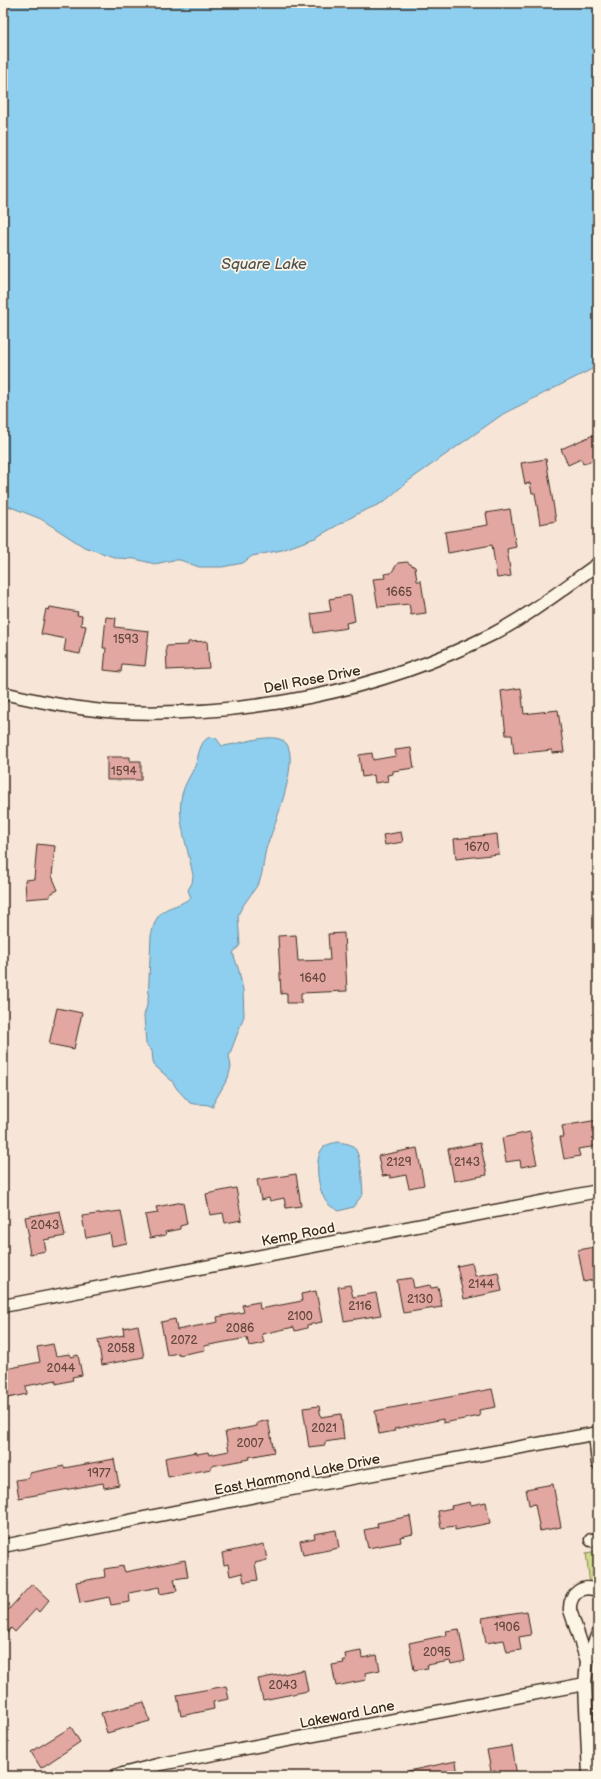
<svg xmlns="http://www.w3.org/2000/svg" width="601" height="1779" font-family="'Balsamiq Sans',sans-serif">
<rect width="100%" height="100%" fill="#f7e5d7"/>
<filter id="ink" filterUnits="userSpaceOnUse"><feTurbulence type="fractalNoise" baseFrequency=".025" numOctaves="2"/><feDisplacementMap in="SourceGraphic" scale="8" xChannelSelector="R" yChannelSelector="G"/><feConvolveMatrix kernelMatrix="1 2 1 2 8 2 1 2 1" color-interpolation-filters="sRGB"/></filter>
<g filter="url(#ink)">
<path fill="#cfdb8e" stroke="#858256" d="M 598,1551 L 598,1585 L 590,1584 L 586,1553 Z"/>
<g fill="#8eceef" stroke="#6d8c9b">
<path d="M 3,3 L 598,3 L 598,366 L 503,414 L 407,482 L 384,502 L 359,513 L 315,538 L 282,550 L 252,556 L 243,563 L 222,567 L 199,567 L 180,560 L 173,560 L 155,564 L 135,559 L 117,558 L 84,547 L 41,519 L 3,504 Z"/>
<path d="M 210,737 L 216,738 L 222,746 C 237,745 268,733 282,740 C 305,750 273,829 267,846 C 263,858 264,871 259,882 C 254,892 240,907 238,916 L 240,945 L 233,953 L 239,971 L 243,990 L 244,1016 L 229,1056 L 231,1067 L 228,1078 L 213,1104 L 213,1107 C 204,1102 198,1106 190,1103 L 177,1089 L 172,1081 L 154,1065 L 153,1061 L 152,1051 L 146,1044 L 144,1016 L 148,1001 L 151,936 C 158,903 169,912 191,898 L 188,890 L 192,883 L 193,876 C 189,850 176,820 182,794 C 185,783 191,775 195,766 C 199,756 199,741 210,737 Z"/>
<path d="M 337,1142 C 342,1143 349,1143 353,1146 C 362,1155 362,1182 363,1194 L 353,1207 L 339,1211 C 336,1209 331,1207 328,1204 C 318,1194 312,1155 325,1146 C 328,1144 334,1143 337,1142 Z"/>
</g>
<g fill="#e2a7a1" stroke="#3b2a1e">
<path d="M 598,433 L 598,458 L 583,464 L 581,459 L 568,465 L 561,449 Z"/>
<path d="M 546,459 L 556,521 L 540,524 L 535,493 L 532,493 L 530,483 L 525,484 L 521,463 Z"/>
<path d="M 510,509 L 516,547 L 507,549 L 511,576 L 497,578 L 492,545 L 448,553 L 445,532 L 488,525 L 486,513 Z"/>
<path d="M 407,562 L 415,567 L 417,581 L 421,581 L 426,613 L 411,615 L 409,604 L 378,607 L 373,579 L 385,578 L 384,574 L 391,573 L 398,563 Z"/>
<path d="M 351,595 L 355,621 L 346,623 L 347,628 L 314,633 L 311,614 L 331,611 L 329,599 Z"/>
<path d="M 50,607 L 78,612 L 77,615 L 82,616 L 81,625 L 86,626 L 80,654 L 64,651 L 66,639 L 41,634 L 46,609 L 49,610 Z"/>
<path d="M 106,617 L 116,618 L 115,627 L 149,631 L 145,666 L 122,664 L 121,672 L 104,670 L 106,648 L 103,648 Z"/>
<path d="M 207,641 L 209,668 L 167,670 L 166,646 L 188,645 L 188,642 Z"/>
<path d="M 521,688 L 524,714 L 558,710 L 564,752 L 552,753 L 552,750 L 514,754 L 512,735 L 506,735 L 501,691 Z"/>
<path d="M 411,748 L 414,768 L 393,771 L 393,774 L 387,775 L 388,781 L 375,783 L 374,775 L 362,777 L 359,755 L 372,753 L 373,760 L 396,756 L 395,750 Z"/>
<path d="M 107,757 L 130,757 L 130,761 L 141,761 L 141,780 L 107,780 Z"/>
<path d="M 401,832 L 403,842 L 385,845 L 383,835 Z"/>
<path d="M 497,834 L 499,854 L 456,859 L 454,839 Z"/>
<path d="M 37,844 L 55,846 L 52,876 L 58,890 L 50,894 L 50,897 L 26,899 L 25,880 L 34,879 Z"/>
<path d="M 344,933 L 347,991 L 301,993 L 301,1003 L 287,1003 L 287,993 L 281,994 L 278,936 L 296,935 L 298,961 L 330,960 L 328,934 Z"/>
<path d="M 57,1008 L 82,1013 L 74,1049 L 49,1044 Z"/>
<path d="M 598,1120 L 598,1146 L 578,1149 L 580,1156 L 564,1159 L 560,1137 L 564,1137 L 562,1126 Z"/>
<path d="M 530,1132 L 537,1164 L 521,1167 L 520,1160 L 506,1162 L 502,1138 Z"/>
<path d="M 480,1143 L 487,1175 L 454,1181 L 448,1149 Z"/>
<path d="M 417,1148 L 424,1185 L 409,1188 L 406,1175 L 390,1178 L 390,1175 L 382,1176 L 378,1156 Z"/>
<path d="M 296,1174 L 301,1206 L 286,1208 L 284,1198 L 270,1201 L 269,1198 L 261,1200 L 257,1180 Z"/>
<path d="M 236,1188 L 242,1220 L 225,1223 L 223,1213 L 210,1215 L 206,1194 Z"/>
<path d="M 183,1202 L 187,1224 L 180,1226 L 180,1229 L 165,1232 L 166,1235 L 150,1238 L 145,1215 L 158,1213 L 156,1207 Z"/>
<path d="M 60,1211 L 65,1236 L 44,1240 L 46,1251 L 30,1254 L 27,1237 L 29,1237 L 25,1217 Z"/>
<path d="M 121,1211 L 127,1243 L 112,1246 L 110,1233 L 86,1238 L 82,1216 Z"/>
<path d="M 595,1247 L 596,1251 L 598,1251 L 598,1277 L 596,1277 L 596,1279 L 584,1282 L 578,1250 Z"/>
<path d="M 472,1263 L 475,1276 L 498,1272 L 502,1291 L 464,1299 L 457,1266 Z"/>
<path d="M 412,1278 L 414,1288 L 430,1285 L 431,1288 L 438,1287 L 442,1307 L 403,1313 L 397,1280 Z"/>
<path d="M 350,1285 L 353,1297 L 376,1293 L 381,1315 L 344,1321 L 338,1287 Z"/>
<path d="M 316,1291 L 322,1322 L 307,1325 L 307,1328 L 295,1331 L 294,1327 L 262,1334 L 264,1343 L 249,1346 L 247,1338 L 204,1346 L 205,1350 L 179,1355 L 179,1353 L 167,1355 L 161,1322 L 175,1319 L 177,1330 L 218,1322 L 217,1317 L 244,1312 L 242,1305 L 259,1302 L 260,1309 L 302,1301 L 301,1294 Z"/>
<path d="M 138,1325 L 144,1357 L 102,1365 L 98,1340 L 124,1335 L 123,1328 Z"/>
<path d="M 53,1344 L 56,1356 L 70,1354 L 71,1357 L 78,1355 L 82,1375 L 72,1377 L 73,1380 L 56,1384 L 56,1380 L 26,1386 L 27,1394 L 3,1399 L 3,1373 L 7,1373 L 6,1369 L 40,1362 L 37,1347 Z"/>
<path d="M 492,1389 L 496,1407 L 479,1410 L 480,1416 L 443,1423 L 443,1419 L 394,1429 L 395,1431 L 379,1434 L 375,1411 Z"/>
<path d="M 319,1406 L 321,1417 L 341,1414 L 344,1439 L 325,1442 L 325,1445 L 309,1447 L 303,1408 Z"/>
<path d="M 268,1420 L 274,1452 L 249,1457 L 250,1459 L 211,1466 L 211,1469 L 168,1477 L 165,1458 L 196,1452 L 197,1454 L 208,1452 L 209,1455 L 229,1451 L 225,1432 L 257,1426 L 257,1423 Z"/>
<path d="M 114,1459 L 119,1485 L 104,1488 L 103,1483 L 19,1498 L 16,1480 L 29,1478 L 29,1473 L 64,1466 L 64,1468 Z"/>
<path d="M 553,1484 L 561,1527 L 540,1531 L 535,1504 L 529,1505 L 526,1489 Z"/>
<path d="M 470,1502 L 471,1505 L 486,1502 L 490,1523 L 455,1530 L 455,1526 L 441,1528 L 438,1511 L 452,1508 L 451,1506 Z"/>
<path d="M 410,1516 L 413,1534 L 400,1537 L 401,1542 L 368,1548 L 364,1530 L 378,1527 L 377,1523 Z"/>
<path d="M 336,1530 L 339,1548 L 303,1555 L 300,1541 L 315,1538 L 314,1534 Z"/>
<path d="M 264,1544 L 267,1560 L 255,1563 L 258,1580 L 244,1582 L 242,1573 L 230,1576 L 228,1564 L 224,1565 L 222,1553 Z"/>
<path d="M 185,1560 L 188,1577 L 174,1579 L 177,1591 L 160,1594 L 159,1587 L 129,1593 L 130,1602 L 111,1605 L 109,1597 L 80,1603 L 76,1582 L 105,1577 L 104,1569 L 123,1566 L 125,1572 Z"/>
<path d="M 32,1584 L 49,1600 L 39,1612 L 36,1609 L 15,1632 L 11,1628 L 3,1638 L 3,1606 L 8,1610 Z"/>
<path d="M 527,1611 L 531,1635 L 519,1637 L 521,1650 L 507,1652 L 504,1640 L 486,1643 L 482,1618 Z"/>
<path d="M 459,1629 L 465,1661 L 451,1664 L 450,1661 L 427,1665 L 428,1668 L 414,1670 L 409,1643 L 447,1635 L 446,1631 Z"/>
<path d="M 361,1651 L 362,1658 L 377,1655 L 380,1670 L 365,1673 L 366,1680 L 336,1686 L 332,1665 L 344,1663 L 343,1660 L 346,1660 L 345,1654 Z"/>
<path d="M 304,1670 L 308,1691 L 263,1700 L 258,1679 Z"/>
<path d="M 226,1686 L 229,1699 L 213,1702 L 214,1709 L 181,1716 L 177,1695 Z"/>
<path d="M 144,1702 L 150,1721 L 107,1733 L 101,1713 Z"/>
<path d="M 71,1727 L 80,1742 L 41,1768 L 31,1752 Z"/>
<path d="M 512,1746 L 517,1776 L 492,1776 L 487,1750 Z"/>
<path d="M 456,1761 L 458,1776 L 408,1776 L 408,1771 Z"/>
</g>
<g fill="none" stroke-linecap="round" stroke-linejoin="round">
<defs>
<g id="street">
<path d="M 3,693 C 41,702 80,710 118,712 C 247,717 378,692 493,634 C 530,615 564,588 598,564"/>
<path d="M 3,1306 L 598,1191"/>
<path d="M 595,1434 L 598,1464"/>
<path d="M 591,1540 L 598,1539"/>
<path d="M 3,1546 L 270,1493 L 598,1433"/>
<path d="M 587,1661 L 570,1610 C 569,1594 583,1583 598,1591"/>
<path d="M 115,1776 L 161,1764 L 585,1684"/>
<path d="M 589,1776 L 585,1684 L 587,1661 L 598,1633"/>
</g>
</defs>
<use href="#street" stroke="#3b2a1e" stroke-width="15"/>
<use href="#street" stroke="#fcf5e5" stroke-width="12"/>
</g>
</g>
<g text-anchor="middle" stroke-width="3.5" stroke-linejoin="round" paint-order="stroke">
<g font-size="12" fill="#65493f">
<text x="399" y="596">1665</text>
<text x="126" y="643">1593</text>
<text x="124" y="775">1594</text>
<text x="477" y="851">1670</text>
<text x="313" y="982">1640</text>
<text x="399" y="1166">2129</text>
<text x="467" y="1166">2143</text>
<text x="45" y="1229">2043</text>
<text x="481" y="1288">2144</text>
<text x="420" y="1303">2130</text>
<text x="360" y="1310">2116</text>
<text x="300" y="1320">2100</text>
<text x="240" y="1332">2086</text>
<text x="184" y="1344">2072</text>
<text x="121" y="1352">2058</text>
<text x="61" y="1372">2044</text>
<text x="324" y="1432">2021</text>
<text x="250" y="1447">2007</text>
<text x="99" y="1477">1977</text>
<text x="507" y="1631">1906</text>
<text x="437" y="1656">2095</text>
<text x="283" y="1689">2043</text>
</g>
<g font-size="14" fill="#3b2a1e" stroke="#fcf5e5">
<text transform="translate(312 679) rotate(-11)" y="5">Dell Rose Drive</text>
<text transform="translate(298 1234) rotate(-11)" y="5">Kemp Road</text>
<text transform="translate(297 1474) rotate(-11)" y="5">East Hammond Lake Drive</text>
<text transform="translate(347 1714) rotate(-11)" y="5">Lakeward Lane</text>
</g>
<g font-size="15" font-style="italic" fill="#505352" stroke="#fcf5e5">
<text x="264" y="269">Square Lake</text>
</g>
</g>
<rect width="601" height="1779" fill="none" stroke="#fcf5e5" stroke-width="16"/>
<rect x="8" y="8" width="585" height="1763" fill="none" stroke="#3b2a1e" stroke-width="1.5" filter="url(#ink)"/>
</svg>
